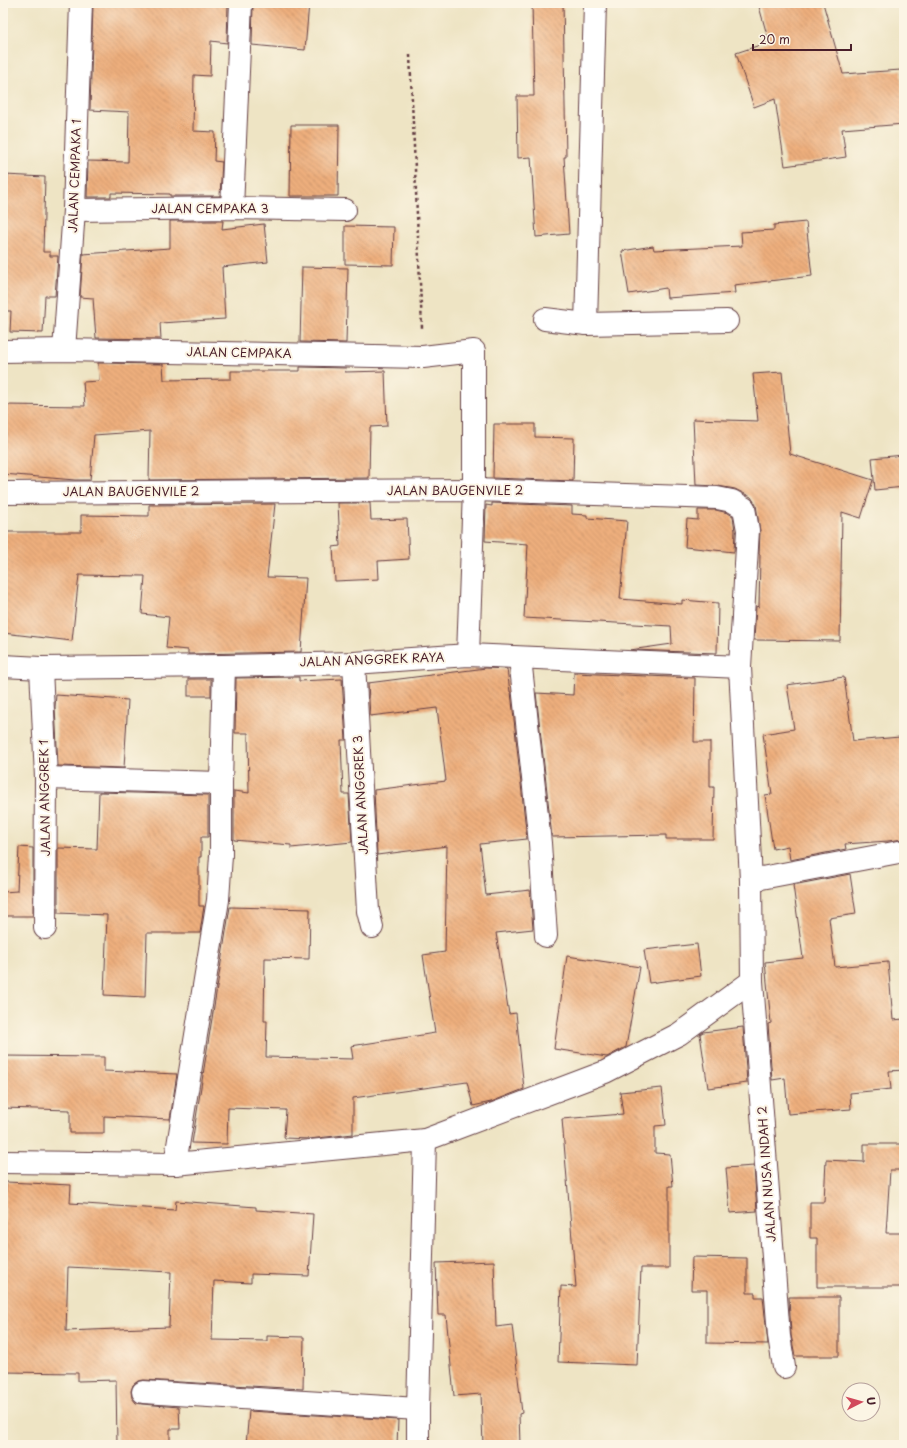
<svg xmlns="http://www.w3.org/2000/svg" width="907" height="1448" font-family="'Playpen Sans',sans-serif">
<defs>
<pattern id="building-back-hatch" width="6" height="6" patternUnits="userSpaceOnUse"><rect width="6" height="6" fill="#eeaf7d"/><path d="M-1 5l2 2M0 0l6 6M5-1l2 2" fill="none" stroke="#c38e67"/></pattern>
</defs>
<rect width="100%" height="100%" fill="#fcf5e5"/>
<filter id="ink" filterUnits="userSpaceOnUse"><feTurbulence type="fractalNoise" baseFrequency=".025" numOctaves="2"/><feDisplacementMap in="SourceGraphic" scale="8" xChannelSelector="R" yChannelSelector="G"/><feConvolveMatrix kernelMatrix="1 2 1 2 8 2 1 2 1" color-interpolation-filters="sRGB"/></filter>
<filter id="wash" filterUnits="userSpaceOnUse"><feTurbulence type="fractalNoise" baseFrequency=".012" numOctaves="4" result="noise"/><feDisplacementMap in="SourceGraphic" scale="16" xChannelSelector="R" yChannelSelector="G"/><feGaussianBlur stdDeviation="0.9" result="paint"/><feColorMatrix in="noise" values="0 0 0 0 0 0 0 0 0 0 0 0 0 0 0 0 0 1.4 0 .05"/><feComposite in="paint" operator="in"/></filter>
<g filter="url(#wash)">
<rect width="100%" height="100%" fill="#eee4c4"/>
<g id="blocks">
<g fill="url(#building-back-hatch)" fill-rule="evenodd">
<path d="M 93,3 L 228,3 L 227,43 L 211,41 L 210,76 L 194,75 L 193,131 L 215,132 L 214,161 L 222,162 L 220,196 L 170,196 L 170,194 L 111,193 L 111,197 L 87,197 L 88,161 L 128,162 L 129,112 L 90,110 Z"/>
<path d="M 253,3 L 309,3 L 305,50 L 252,45 Z"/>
<path d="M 532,3 L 563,3 L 566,157 L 564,157 L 569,234 L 536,237 L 531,157 L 518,158 L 517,96 L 534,96 Z"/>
<path d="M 758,3 L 823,3 L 843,74 L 901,70 L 904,124 L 842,129 L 846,157 L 785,166 L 775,99 L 754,107 L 736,53 L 769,42 Z"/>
<path d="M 291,125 L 339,125 L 338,196 L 290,196 Z"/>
<path d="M 5,175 L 45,177 L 43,252 L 50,252 L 50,256 L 58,256 L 55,296 L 45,296 L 43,333 L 10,332 L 11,311 L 3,311 Z"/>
<path d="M 170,221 L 223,221 L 222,229 L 264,224 L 268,262 L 222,267 L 225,319 L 160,323 L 161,339 L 96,338 L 93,298 L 80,297 L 83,254 L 170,248 Z"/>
<path d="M 806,222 L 812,276 L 734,285 L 735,293 L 667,298 L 666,288 L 629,294 L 622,251 L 653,246 L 654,250 L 742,246 L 741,232 L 774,230 L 774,225 Z"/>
<path d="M 345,226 L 394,227 L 393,265 L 345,264 Z"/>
<path d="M 302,267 L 348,268 L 346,343 L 300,342 Z"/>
<path d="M 98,363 L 163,364 L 164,380 L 231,379 L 231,371 L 300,371 L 300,367 L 346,368 L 345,372 L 385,371 L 387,426 L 370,427 L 369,478 L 149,480 L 150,431 L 94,435 L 90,480 L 75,480 L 3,474 L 3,405 L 85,406 L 83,382 L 99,381 Z"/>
<path d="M 782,372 L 790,454 L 873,480 L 861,518 L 842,512 L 840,641 L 754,640 L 756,606 L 759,607 L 760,554 L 759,554 L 760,531 L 756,505 L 751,497 L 735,489 L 718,486 L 696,485 L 693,419 L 758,421 L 753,374 Z"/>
<path d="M 494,424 L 535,424 L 535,437 L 574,438 L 573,481 L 493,478 Z"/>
<path d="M 904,455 L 904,487 L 875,490 L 872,458 Z"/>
<path d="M 338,503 L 370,503 L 371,520 L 407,519 L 409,559 L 378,561 L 379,579 L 335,581 L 333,547 L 340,546 Z"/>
<path d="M 492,503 L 572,506 L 572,514 L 587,515 L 587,518 L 627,521 L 620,599 L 682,604 L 682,600 L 718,603 L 717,653 L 630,650 L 672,644 L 671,626 L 524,618 L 528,544 L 485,541 L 486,505 L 492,506 Z"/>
<path d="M 275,504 L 267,577 L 306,578 L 301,652 L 188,654 L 188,650 L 166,648 L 169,617 L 142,614 L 145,576 L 79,575 L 72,641 L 3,633 L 3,532 L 81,532 L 81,515 L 149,516 L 149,505 Z"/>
<path d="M 698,510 L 716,510 L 728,513 L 733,516 L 735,531 L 734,552 L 685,547 L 687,519 L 698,520 Z"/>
<path d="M 486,668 L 507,669 L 510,692 L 511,692 L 527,839 L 480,844 L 486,895 L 530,890 L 533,929 L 496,933 L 509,1014 L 516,1013 L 524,1089 L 491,1102 L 473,1106 L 467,1082 L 353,1098 L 353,1134 L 309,1139 L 284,1138 L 286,1110 L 228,1108 L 227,1144 L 192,1143 L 230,907 L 310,909 L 309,959 L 265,958 L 264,1021 L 267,1021 L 266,1057 L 353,1059 L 351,1046 L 435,1033 L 423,955 L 445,952 L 447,846 L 377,855 L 374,790 L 446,781 L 437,708 L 370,716 L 368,683 Z"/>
<path d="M 574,673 L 695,678 L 694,742 L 710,742 L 710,787 L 714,787 L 713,839 L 666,839 L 666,835 L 552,837 L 536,693 L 573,695 Z"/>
<path d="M 299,677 L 299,681 L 342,679 L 346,740 L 341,740 L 343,794 L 349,794 L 352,842 L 291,848 L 291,845 L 234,840 L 234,791 L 249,793 L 248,733 L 235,733 L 236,678 Z"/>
<path d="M 844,677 L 853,741 L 900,737 L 902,767 L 904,767 L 904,839 L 888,841 L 845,844 L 846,849 L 790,860 L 788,846 L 773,849 L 765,795 L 772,794 L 763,734 L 794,729 L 787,685 Z"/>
<rect x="188" y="679" width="23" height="17"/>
<path d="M 56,695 L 128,700 L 124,768 L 58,766 L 55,707 Z"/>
<path d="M 99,792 L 208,795 L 208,837 L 201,837 L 201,857 L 199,857 L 199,906 L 204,906 L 200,933 L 147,933 L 145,997 L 104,995 L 107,915 L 58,913 L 58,848 L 97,849 Z"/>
<path d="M 19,847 L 33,848 L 33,916 L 3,916 L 3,892 L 17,891 Z"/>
<path d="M 850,874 L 856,914 L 829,918 L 835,967 L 888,962 L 893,1020 L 904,1019 L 904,1070 L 889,1071 L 891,1089 L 850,1093 L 851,1109 L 788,1114 L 785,1078 L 772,1080 L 768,1024 L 771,1023 L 765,962 L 803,958 L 793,885 Z"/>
<path d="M 697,944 L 701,976 L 649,983 L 644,950 Z"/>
<path d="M 567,956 L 640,967 L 626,1047 L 607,1057 L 554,1049 Z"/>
<path d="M 743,1027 L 747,1083 L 708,1088 L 700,1034 L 703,1032 Z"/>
<path d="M 3,1056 L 104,1057 L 104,1071 L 177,1074 L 170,1119 L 104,1116 L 104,1133 L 70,1133 L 70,1110 L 3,1108 Z"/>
<path d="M 662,1088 L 666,1125 L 655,1126 L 655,1153 L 670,1154 L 673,1186 L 669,1186 L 669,1268 L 641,1268 L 637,1365 L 558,1362 L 561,1286 L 576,1287 L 562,1119 L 623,1114 L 620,1092 Z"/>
<path d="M 864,1144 L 904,1144 L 904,1170 L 890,1170 L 886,1233 L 904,1233 L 904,1287 L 817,1287 L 817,1238 L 810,1238 L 810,1202 L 824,1202 L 826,1160 L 864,1162 Z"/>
<path d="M 754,1166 L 757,1211 L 730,1213 L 726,1168 Z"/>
<path d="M 6,1182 L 71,1185 L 70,1203 L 175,1210 L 176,1201 L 256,1207 L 256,1210 L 313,1214 L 309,1276 L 251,1274 L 251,1283 L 214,1281 L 212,1340 L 267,1341 L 267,1336 L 304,1337 L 303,1389 L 144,1380 L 138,1381 L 133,1385 L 131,1391 L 132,1398 L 136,1403 L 142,1404 L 179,1407 L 180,1429 L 170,1429 L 170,1445 L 117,1445 L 116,1380 L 78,1381 L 78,1373 L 3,1372 L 3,1267 ZM 68,1267 L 171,1272 L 169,1327 L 66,1331 Z"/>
<path d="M 692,1257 L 747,1258 L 747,1293 L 755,1293 L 755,1297 L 763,1297 L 768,1344 L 707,1343 L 707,1290 L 691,1290 Z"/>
<path d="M 494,1261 L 496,1327 L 512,1325 L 522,1413 L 519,1414 L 520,1445 L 483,1445 L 481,1394 L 454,1396 L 446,1315 L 438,1315 L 436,1263 Z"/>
<path d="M 789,1297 L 839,1297 L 839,1356 L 795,1356 L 791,1335 Z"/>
<path d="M 249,1411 L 398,1420 L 397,1445 L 246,1445 Z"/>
</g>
</g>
</g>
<g filter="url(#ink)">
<use href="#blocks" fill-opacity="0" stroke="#633d42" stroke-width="1"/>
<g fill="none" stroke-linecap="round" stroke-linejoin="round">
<defs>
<g id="street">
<path d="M 232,208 L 241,3"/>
<path d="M 74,210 L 232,208 L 345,210"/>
<path d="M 545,319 L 586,324 L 727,321"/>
<path d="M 586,324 L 595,3"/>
<path d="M 64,350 L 74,210 L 81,3"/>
<path d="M 3,351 L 64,350 L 423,357 L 474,351 L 474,490 L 468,655"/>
<path d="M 3,493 L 474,490 L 717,498 L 732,501 L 744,508 L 748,530 L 740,667 L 751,880 L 752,981 L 779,1336 L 784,1367"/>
<path d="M 520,658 L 540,843 L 546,936"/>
<path d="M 354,663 L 368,911 L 372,927"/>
<path d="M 3,666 L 41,668 L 224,666 L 354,663 L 468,655 L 740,667"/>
<path d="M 41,668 L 46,778 L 45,928"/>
<path d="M 46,778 L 221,783"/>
<path d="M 751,880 L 904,851"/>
<path d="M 3,1162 L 175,1164 L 425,1140 L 605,1072 L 679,1034 L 752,981"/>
<path d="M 175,1164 L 218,900 L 221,855 L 221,783 L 224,666"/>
<path d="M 143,1392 L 418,1409"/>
<path d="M 418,1445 L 418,1409 L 425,1140"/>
</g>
</defs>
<use href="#street" stroke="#633d42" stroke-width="24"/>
<path stroke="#633d42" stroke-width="2.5" stroke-dasharray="3 3" stroke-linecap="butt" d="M 410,55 L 422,328"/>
<use href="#street" stroke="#fff" stroke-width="22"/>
</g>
</g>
<g text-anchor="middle" stroke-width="4" stroke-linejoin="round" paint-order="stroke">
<g font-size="12" fill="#4a1f2b" stroke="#fcf5e5">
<text transform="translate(75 176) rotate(-88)" y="4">JALAN CEMPAKA 1</text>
<text x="210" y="213">JALAN CEMPAKA 3</text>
<text transform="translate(239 353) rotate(1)" y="4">JALAN CEMPAKA</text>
<text x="455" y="495">JALAN BAUGENVILE 2</text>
<text x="131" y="496">JALAN BAUGENVILE 2</text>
<text transform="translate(372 660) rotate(-2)" y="4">JALAN ANGGREK RAYA</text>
<text transform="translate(361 795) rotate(-93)" y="4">JALAN ANGGREK 3</text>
<text transform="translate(45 798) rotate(-91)" y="4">JALAN ANGGREK 1</text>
<text transform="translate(767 1174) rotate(-94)" y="4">JALAN NUSA INDAH 2</text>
</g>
</g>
<rect width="907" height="1448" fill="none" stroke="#fcf5e5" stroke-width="16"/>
<g transform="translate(861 1402) rotate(84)"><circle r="19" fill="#fcf5e5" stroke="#b59f9b"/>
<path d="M0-3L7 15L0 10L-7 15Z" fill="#d1495b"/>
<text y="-6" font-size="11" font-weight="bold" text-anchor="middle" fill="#4a1f2b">U</text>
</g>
<path d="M753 44v6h98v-6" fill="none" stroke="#4a1f2b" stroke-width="2"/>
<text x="759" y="44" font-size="12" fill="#4a1f2b" stroke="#fcf5e5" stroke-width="3" paint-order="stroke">20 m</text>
</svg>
